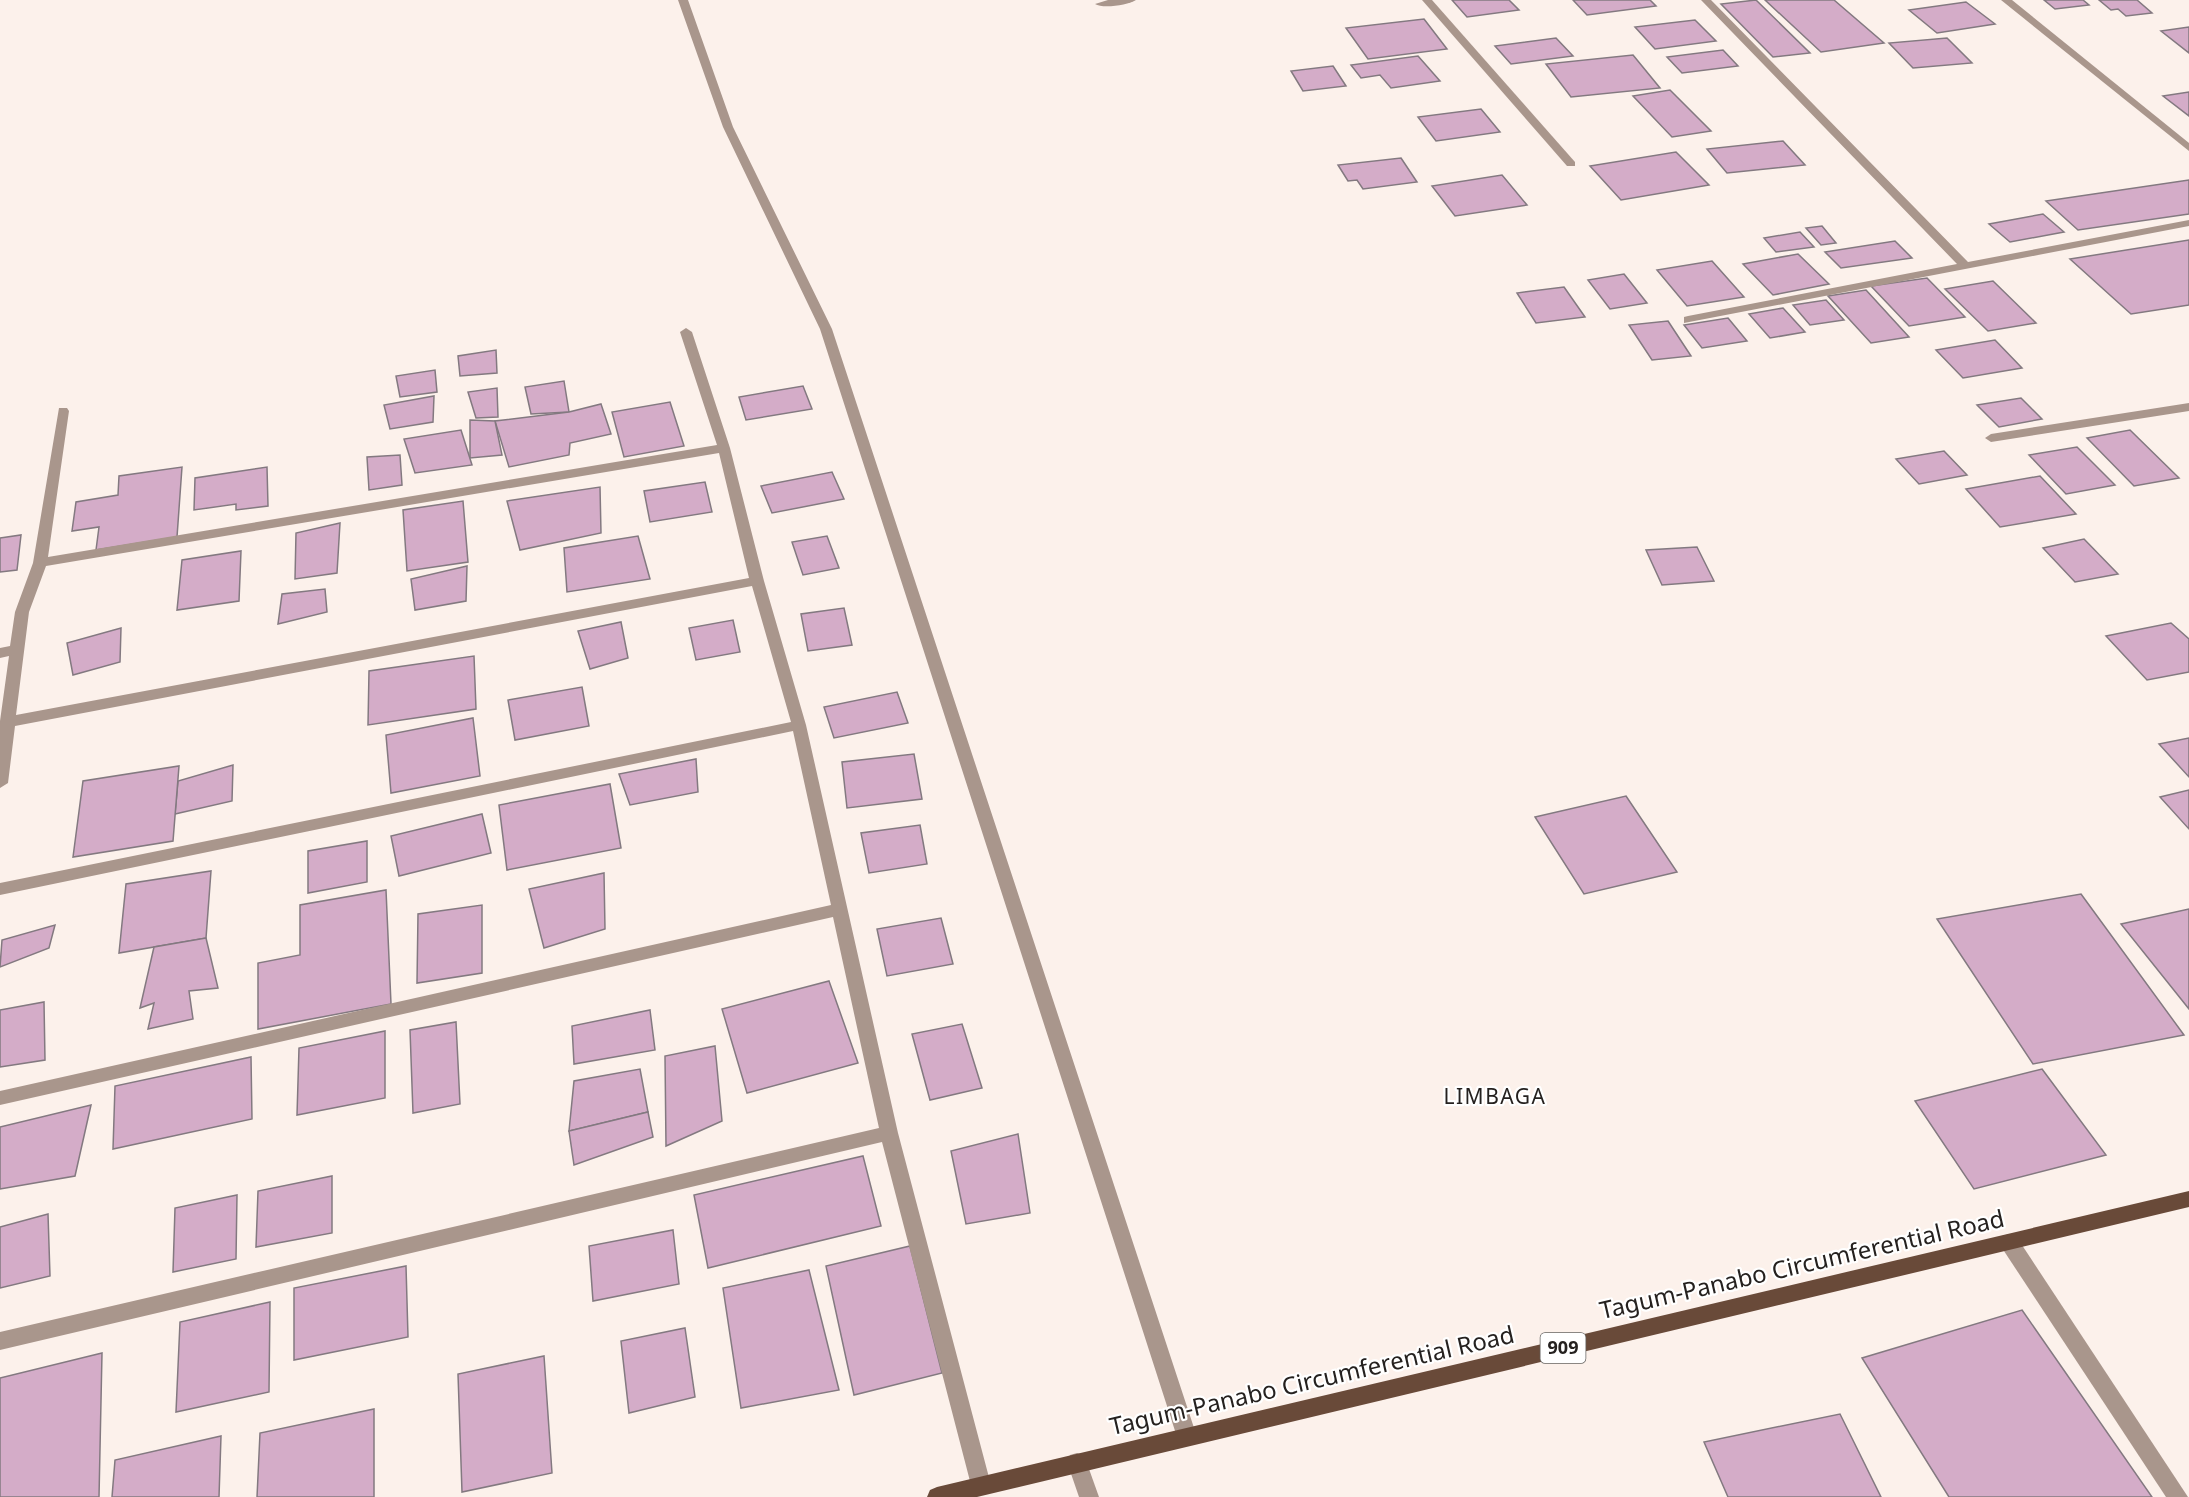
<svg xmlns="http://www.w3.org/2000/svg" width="2189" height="1497" font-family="'Noto Sans',sans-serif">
<rect width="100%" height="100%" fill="#fcf1eb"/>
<g fill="#d4acc8" stroke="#837980" stroke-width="1.5">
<path d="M 1452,0 L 1509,0 L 1519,10 L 1467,17 Z"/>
<path d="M 1573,0 L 1650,0 L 1656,6 L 1587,15 Z"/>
<path d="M 1756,0 L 1810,53 L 1773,57 L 1721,4 Z"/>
<path d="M 1765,0 L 1834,0 L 1884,43 L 1821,52 Z"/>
<path d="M 2044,0 L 2083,0 L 2089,5 L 2055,9 Z"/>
<path d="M 2099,0 L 2137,0 L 2152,13 L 2126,16 L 2118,9 L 2111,10 Z"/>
<path d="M 1966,2 L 1995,24 L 1937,33 L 1909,10 Z"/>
<path d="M 1424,19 L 1447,49 L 1368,59 L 1346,28 Z"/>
<path d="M 1695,20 L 1716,41 L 1655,49 L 1635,27 Z"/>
<path d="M 2189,27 L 2189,53 L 2161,31 Z"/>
<path d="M 1556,38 L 1573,56 L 1511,64 L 1495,46 Z"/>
<path d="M 1947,38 L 1972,63 L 1913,68 L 1889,43 Z"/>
<path d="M 1723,50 L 1738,66 L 1682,73 L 1667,57 Z"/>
<path d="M 1633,55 L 1660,88 L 1571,97 L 1546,64 Z"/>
<path d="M 1418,56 L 1440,81 L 1391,88 L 1380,75 L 1361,78 L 1351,65 Z"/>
<path d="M 1333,66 L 1346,86 L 1303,91 L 1291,71 Z"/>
<path d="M 1670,90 L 1711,131 L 1672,137 L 1633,96 Z"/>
<path d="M 2189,92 L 2189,116 L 2163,96 Z"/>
<path d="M 1481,109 L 1500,132 L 1436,141 L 1418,117 Z"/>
<path d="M 1783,141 L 1805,165 L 1727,173 L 1707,149 Z"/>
<path d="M 1676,152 L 1709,185 L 1621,200 L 1590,166 Z"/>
<path d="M 1401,158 L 1417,182 L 1363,189 L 1357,180 L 1348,181 L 1338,165 Z"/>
<path d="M 1502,175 L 1527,205 L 1455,216 L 1432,186 Z"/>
<path d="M 2189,180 L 2189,214 L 2078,230 L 2046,201 Z"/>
<path d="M 2043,214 L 2064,232 L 2010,242 L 1989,224 Z"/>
<path d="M 1822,226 L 1836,243 L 1821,245 L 1806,228 Z"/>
<path d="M 1800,232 L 1814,247 L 1776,252 L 1764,238 Z"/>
<path d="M 2189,240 L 2189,305 L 2131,314 L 2070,259 Z"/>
<path d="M 1895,241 L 1912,258 L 1841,268 L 1825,252 Z"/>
<path d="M 1798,254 L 1829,284 L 1773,295 L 1743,264 Z"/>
<path d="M 1712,261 L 1744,297 L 1687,306 L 1657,270 Z"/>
<path d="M 1624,274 L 1647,303 L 1610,309 L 1588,280 Z"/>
<path d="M 1927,278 L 1965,317 L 1909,326 L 1871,286 Z"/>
<path d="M 1993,281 L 2036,323 L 1988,331 L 1945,289 Z"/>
<path d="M 1564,287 L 1585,317 L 1536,323 L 1517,293 Z"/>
<path d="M 1866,290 L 1909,337 L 1871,343 L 1828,296 Z"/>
<path d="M 1826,300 L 1844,320 L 1810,325 L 1793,305 Z"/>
<path d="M 1783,308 L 1805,332 L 1770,338 L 1749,314 Z"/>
<path d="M 1728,318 L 1747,341 L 1702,348 L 1684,325 Z"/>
<path d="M 1668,321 L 1691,356 L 1652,360 L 1629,325 Z"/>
<path d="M 1995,340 L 2022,368 L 1963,378 L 1936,350 Z"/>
<path d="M 496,350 L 497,373 L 460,376 L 458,356 Z"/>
<path d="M 435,370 L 437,392 L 400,397 L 396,376 Z"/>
<path d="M 564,381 L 569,412 L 531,414 L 525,387 Z"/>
<path d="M 803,386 L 812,409 L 746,420 L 739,397 Z"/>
<path d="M 497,388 L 498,417 L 476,418 L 468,392 Z"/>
<path d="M 434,396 L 433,422 L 390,429 L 384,405 Z"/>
<path d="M 2021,398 L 2042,419 L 1999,427 L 1977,405 Z"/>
<path d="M 670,402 L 684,446 L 624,457 L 612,412 Z"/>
<path d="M 601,404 L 611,434 L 570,443 L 569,455 L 509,467 L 495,421 L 569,412 Z"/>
<path d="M 470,420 L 495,421 L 502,455 L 470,458 Z"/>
<path d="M 461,430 L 472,465 L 415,473 L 404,439 Z"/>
<path d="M 2130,430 L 2179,478 L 2134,486 L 2087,438 Z"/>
<path d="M 2077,447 L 2115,485 L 2066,494 L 2029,455 Z"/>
<path d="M 1944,451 L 1967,475 L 1919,484 L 1896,459 Z"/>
<path d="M 400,455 L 402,485 L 369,490 L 367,457 Z"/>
<path d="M 182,467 L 177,537 L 96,550 L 99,527 L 72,531 L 76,502 L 118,495 L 119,476 Z"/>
<path d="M 267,467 L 268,506 L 236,510 L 236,504 L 194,510 L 195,478 Z"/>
<path d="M 832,472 L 844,499 L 772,513 L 761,486 Z"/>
<path d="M 2040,476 L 2076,514 L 2000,527 L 1966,489 Z"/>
<path d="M 705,482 L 712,512 L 650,522 L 644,491 Z"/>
<path d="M 600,487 L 601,533 L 520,550 L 507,501 Z"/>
<path d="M 463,501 L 468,562 L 407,571 L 403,510 Z"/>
<path d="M 340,523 L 337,573 L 295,579 L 296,533 Z"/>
<path d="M 21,535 L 17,570 L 0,572 L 0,538 Z"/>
<path d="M 638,536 L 650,579 L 567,592 L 564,548 Z"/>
<path d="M 827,536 L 839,568 L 803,575 L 792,542 Z"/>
<path d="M 2084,539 L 2118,574 L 2075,582 L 2043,548 Z"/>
<path d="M 1697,547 L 1714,581 L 1662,585 L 1646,550 Z"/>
<path d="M 241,551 L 239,601 L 177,610 L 182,560 Z"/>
<path d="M 467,566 L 466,601 L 415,610 L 411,579 Z"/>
<path d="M 325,589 L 327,612 L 278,624 L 282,594 Z"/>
<path d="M 844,608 L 852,645 L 808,651 L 801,614 Z"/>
<path d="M 733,620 L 740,652 L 696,660 L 689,628 Z"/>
<path d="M 621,622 L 628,658 L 590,669 L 578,631 Z"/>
<path d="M 2171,623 L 2189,639 L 2189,672 L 2147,680 L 2106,636 Z"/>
<path d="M 121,628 L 120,662 L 73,675 L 67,643 Z"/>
<path d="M 474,656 L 476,709 L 368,725 L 369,671 Z"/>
<path d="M 582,687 L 589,726 L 515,740 L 508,700 Z"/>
<path d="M 897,692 L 908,723 L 834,738 L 824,707 Z"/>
<path d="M 473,718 L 480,776 L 391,793 L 386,735 Z"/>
<path d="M 2189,738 L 2189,777 L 2159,744 Z"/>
<path d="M 914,754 L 922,799 L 847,808 L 842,762 Z"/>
<path d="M 696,759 L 698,792 L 630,805 L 619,774 Z"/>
<path d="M 233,765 L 232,801 L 175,814 L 178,781 Z"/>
<path d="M 179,766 L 173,841 L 73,857 L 83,781 Z"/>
<path d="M 610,784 L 621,848 L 507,870 L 499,805 Z"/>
<path d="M 2189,790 L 2189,829 L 2160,797 Z"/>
<path d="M 1626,796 L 1677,872 L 1584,894 L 1535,817 Z"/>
<path d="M 482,814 L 491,853 L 399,876 L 391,836 Z"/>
<path d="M 920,825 L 927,864 L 869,873 L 861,833 Z"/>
<path d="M 367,841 L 367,882 L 308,893 L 308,851 Z"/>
<path d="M 211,871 L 206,938 L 119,953 L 126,884 Z"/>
<path d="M 604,873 L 605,929 L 544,948 L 529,889 Z"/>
<path d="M 386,890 L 391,1004 L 258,1029 L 258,963 L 300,955 L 300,905 Z"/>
<path d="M 2081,894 L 2184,1035 L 2033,1064 L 1937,919 Z"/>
<path d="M 482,905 L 482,973 L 417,983 L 418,914 Z"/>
<path d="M 2189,909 L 2189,1009 L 2121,924 Z"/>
<path d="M 941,918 L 953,964 L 887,976 L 877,929 Z"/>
<path d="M 55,925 L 49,948 L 0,967 L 2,940 Z"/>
<path d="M 206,938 L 218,988 L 189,991 L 193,1019 L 148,1029 L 154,1003 L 140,1008 L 154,947 Z"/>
<path d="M 829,981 L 858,1063 L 747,1093 L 722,1009 Z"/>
<path d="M 44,1002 L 45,1060 L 0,1067 L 0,1010 Z"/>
<path d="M 650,1010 L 655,1050 L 574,1064 L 572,1026 Z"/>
<path d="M 456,1022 L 460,1104 L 413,1113 L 410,1030 Z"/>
<path d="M 962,1024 L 982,1088 L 930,1100 L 912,1034 Z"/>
<path d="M 385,1031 L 385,1098 L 297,1115 L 299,1048 Z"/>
<path d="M 715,1046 L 722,1121 L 666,1146 L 665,1056 Z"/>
<path d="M 251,1057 L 252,1119 L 113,1149 L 115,1086 Z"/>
<path d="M 640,1069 L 648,1112 L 569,1131 L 574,1081 Z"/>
<path d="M 2042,1069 L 2106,1155 L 1974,1189 L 1915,1101 Z"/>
<path d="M 91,1105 L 75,1176 L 0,1189 L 0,1127 Z"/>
<path d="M 648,1112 L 653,1137 L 574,1165 L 569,1131 Z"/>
<path d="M 1018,1134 L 1030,1213 L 966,1224 L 951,1151 Z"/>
<path d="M 863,1156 L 881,1226 L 708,1268 L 694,1195 Z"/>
<path d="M 332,1176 L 332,1233 L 256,1247 L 258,1191 Z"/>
<path d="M 237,1195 L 236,1259 L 173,1272 L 175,1208 Z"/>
<path d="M 48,1214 L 50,1276 L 0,1288 L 0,1227 Z"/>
<path d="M 673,1230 L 679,1284 L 593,1301 L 589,1246 Z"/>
<path d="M 910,1246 L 942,1373 L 854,1395 L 826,1266 Z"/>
<path d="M 406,1266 L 408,1337 L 294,1360 L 294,1288 Z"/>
<path d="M 809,1270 L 839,1390 L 741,1408 L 723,1288 Z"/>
<path d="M 270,1302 L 269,1392 L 176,1412 L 180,1322 Z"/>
<path d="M 2022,1310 L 2152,1497 L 1949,1497 L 1862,1358 Z"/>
<path d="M 685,1328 L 695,1397 L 629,1413 L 621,1341 Z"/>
<path d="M 102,1353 L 99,1497 L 0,1497 L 0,1378 Z"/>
<path d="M 544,1356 L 552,1473 L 462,1492 L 458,1374 Z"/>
<path d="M 374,1409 L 374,1497 L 257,1497 L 260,1433 Z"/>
<path d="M 1840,1414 L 1881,1497 L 1728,1497 L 1704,1442 Z"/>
<path d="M 221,1436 L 219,1497 L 112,1497 L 115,1460 Z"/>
</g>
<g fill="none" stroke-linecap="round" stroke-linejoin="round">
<g fill="#a9968c" fill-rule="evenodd">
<path d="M 678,0 L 688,0 L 733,127 L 832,329 L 1197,1437 L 1194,1443 L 1187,1446 L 1180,1443 L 1177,1437 L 820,329 L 723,127 Z"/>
<path d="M 1108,0 L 1136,0 C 1128,5 1103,9 1095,4 Z"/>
<path d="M 1422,0 L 1432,0 L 1575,162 L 1575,166 L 1567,166 Z"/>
<path d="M 1701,0 L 1711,0 L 1968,262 L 2189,220 L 2189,226 L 1684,323 L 1684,317 L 1688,316 L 1957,264 Z"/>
<path d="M 2001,0 L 2012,0 L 2189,143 L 2189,151 Z"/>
<path d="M 686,328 L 692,332 L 730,448 L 764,581 L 806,725 L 898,1133 L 991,1485 L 988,1492 L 981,1494 L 974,1492 L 971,1485 L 882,1142 L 0,1350 L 0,1332 L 879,1128 L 833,917 L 0,1105 L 0,1091 L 831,905 L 793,731 L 0,895 L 0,883 L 791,722 L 752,586 L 15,726 L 8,783 L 0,788 L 0,721 L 9,656 L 0,658 L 0,648 L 10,646 L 15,612 L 33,563 L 59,408 L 67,408 L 69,411 L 48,557 L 717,445 L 680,332 ZM 719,453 L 749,578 L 16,715 L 29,612 L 46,566 Z"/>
<path d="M 2189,403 L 2189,411 L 1991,442 L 1985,438 L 1991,434 Z"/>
<path d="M 2009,1234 L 2016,1236 L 2188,1497 L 2166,1497 L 2002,1248 L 2000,1242 L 2002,1236 Z"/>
<path d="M 1077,1453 L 1084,1455 L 1099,1497 L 1079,1497 L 1067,1462 L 1070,1455 Z"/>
</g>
<path fill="#694a39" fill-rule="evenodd" d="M 2189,1191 L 2189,1207 L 977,1497 L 927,1497 L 930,1490 L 937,1487 Z"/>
</g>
<g text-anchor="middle" stroke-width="4.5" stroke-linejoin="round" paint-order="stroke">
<rect fill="#fff" stroke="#666462" stroke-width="1.5" x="1540.5" y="1333" width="45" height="30" rx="4.5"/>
<g font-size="18" font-weight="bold" fill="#25211f">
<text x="1563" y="1354">909</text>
</g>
<g font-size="21" letter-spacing="1.5" fill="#25211f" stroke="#fff">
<text x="1495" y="1104">LIMBAGA</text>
</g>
<g font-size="24" fill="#25211f" stroke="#fff">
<text transform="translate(1802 1265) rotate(-13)" y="8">Tagum-Panabo Circumferential Road</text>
<text transform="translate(1312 1381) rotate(-13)" y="8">Tagum-Panabo Circumferential Road</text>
</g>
</g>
</svg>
